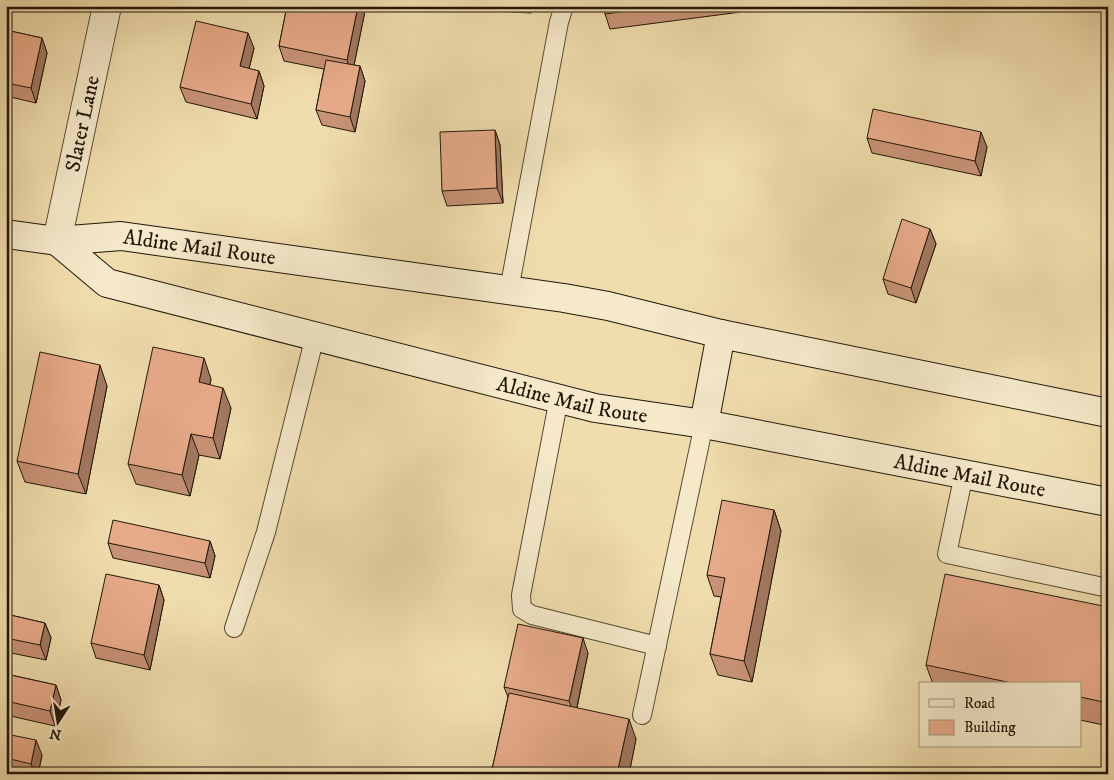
<svg xmlns="http://www.w3.org/2000/svg" width="1114" height="780" font-family="'IM FELL DW Pica',serif">
<rect width="100%" height="100%" fill="#f0ddad"/>
<filter id="stains"><feTurbulence type="fractalNoise" baseFrequency=".004" numOctaves="4"/><feColorMatrix values="0 0 0 0 .2 0 0 0 0 .09 0 0 0 0 .02 0 0 0 .5 -.17"/></filter>
<radialGradient id="worn" r=".72"><stop offset=".6" stop-color="#630" stop-opacity="0"/><stop offset="1" stop-color="#630" stop-opacity=".3"/></radialGradient>
<g fill="none" stroke-linecap="round" stroke-linejoin="round">
<defs>
<g id="service">
<path d="M 509,290 L 559,22 L 564,6"/>
<path d="M 559,398 L 521,595 L 522,609 L 532,615 L 657,646"/>
<path d="M 964,474 L 947,554 L 1108,588"/>
<path d="M 234,628 L 266,532 L 315,336"/>
<path d="M 642,715 L 704,424"/>
</g>
<g id="minor">
<path id="s1" d="M 57,241 L 107,6"/>
</g>
<g id="secondary">
<path id="s2" d="M 6,234 L 57,241 L 121,236 L 564,298 L 608,306 L 721,334 L 1108,413"/>
<path id="s3" d="M 57,241 L 107,283 L 595,408 L 704,424 L 1108,502"/>
<path d="M 704,424 L 721,334"/>
</g>
</defs>
<use href="#service" stroke="#564833" stroke-width="20"/>
<use href="#minor" stroke="#564833" stroke-width="30"/>
<use href="#secondary" stroke="#22170a" stroke-width="30"/>
<use href="#service" stroke="#f5e9ca" stroke-width="18"/>
<use href="#minor" stroke="#f5e9ca" stroke-width="28"/>
<use href="#secondary" stroke="#f5e9ca" stroke-width="28"/>
</g>
<g fill="#c89377" stroke="#22170a">
<path d="M 287,6 L 366,6 L 354,65 L 360,66 L 365,81 L 355,132 L 322,125 L 316,110 L 324,69 L 284,61 L 279,46 Z"/>
<path d="M 438,6 L 531,6 L 531,13 L 439,8 Z"/>
<path d="M 604,6 L 740,6 L 741,12 L 610,29 L 605,14 Z"/>
<path d="M 6,30 L 42,38 L 47,53 L 36,103 L 6,96 Z"/>
<path d="M 254,48 L 249,69 L 259,71 L 264,86 L 257,119 L 186,102 L 180,87 Z"/>
<path d="M 495,130 L 500,145 L 503,203 L 447,206 L 442,191 Z"/>
<path d="M 867,138 L 987,147 L 981,176 L 872,153 Z"/>
<path d="M 930,229 L 936,244 L 916,303 L 888,294 L 883,279 Z"/>
<path d="M 211,379 L 210,385 L 231,408 L 220,459 L 199,455 L 190,496 L 136,484 L 128,464 Z"/>
<path d="M 107,386 L 86,494 L 25,482 L 17,461 Z"/>
<path d="M 774,510 L 781,531 L 752,682 L 718,675 L 710,654 L 721,597 L 714,596 L 707,575 Z"/>
<path d="M 210,541 L 215,556 L 210,578 L 113,558 L 108,543 Z"/>
<path d="M 159,585 L 164,600 L 150,670 L 96,658 L 91,643 Z"/>
<path d="M 1108,607 L 1108,726 L 1080,720 L 1080,684 L 933,684 L 926,665 Z"/>
<path d="M 6,614 L 45,623 L 51,638 L 46,660 L 6,652 Z"/>
<path d="M 588,653 L 577,708 L 636,739 L 629,774 L 491,774 L 508,697 L 504,687 Z"/>
<path d="M 6,674 L 56,685 L 61,700 L 55,726 L 6,715 Z"/>
<path d="M 6,734 L 42,755 L 38,774 L 14,774 L 6,772 Z"/>
</g>
<g fill="#a27861" stroke="#22170a">
<path d="M 358,6 L 366,6 L 352,75 L 347,60 Z"/>
<path d="M 528,6 L 531,6 L 531,13 Z"/>
<path d="M 248,33 L 254,48 L 246,81 L 240,66 Z"/>
<path d="M 42,38 L 47,53 L 36,103 L 31,88 Z"/>
<path d="M 360,66 L 365,81 L 355,132 L 350,117 Z"/>
<path d="M 259,71 L 264,86 L 257,119 L 251,104 Z"/>
<path d="M 495,130 L 500,145 L 503,203 L 497,188 Z"/>
<path d="M 981,132 L 987,147 L 981,176 L 975,161 Z"/>
<path d="M 930,229 L 936,244 L 916,303 L 911,288 Z"/>
<path d="M 204,358 L 211,379 L 206,403 L 199,382 Z"/>
<path d="M 100,365 L 107,386 L 86,494 L 78,474 Z"/>
<path d="M 223,388 L 231,408 L 220,459 L 213,438 Z"/>
<path d="M 191,434 L 199,455 L 190,496 L 182,475 Z"/>
<path d="M 6,474 L 10,483 L 6,499 Z"/>
<path d="M 774,510 L 781,531 L 752,682 L 744,661 Z"/>
<path d="M 210,541 L 215,556 L 210,578 L 205,563 Z"/>
<path d="M 159,585 L 164,600 L 150,670 L 144,655 Z"/>
<path d="M 45,623 L 51,638 L 46,660 L 40,645 Z"/>
<path d="M 583,638 L 588,653 L 575,716 L 569,701 Z"/>
<path d="M 56,685 L 61,700 L 55,726 L 50,711 Z"/>
<path d="M 629,719 L 636,739 L 629,774 L 617,774 Z"/>
<path d="M 36,740 L 42,755 L 38,774 L 35,774 L 31,764 Z"/>
</g>
<g fill="#e8ab8a" stroke="#22170a">
<path d="M 287,6 L 358,6 L 347,60 L 279,46 Z"/>
<path d="M 604,6 L 666,6 L 605,14 Z"/>
<path d="M 196,21 L 248,33 L 240,66 L 259,71 L 251,104 L 180,87 Z"/>
<path d="M 6,30 L 42,38 L 31,88 L 6,83 Z"/>
<path d="M 326,60 L 360,66 L 350,117 L 316,110 Z"/>
<path d="M 873,109 L 981,132 L 975,161 L 867,138 Z"/>
<path d="M 495,130 L 497,188 L 442,191 L 440,132 Z"/>
<path d="M 902,219 L 930,229 L 911,288 L 883,279 Z"/>
<path d="M 153,347 L 204,358 L 199,382 L 223,388 L 213,438 L 191,434 L 182,475 L 128,464 Z"/>
<path d="M 40,352 L 100,365 L 78,474 L 17,461 Z"/>
<path d="M 722,500 L 774,510 L 744,661 L 710,654 L 725,578 L 707,575 Z"/>
<path d="M 113,520 L 210,541 L 205,563 L 108,543 Z"/>
<path d="M 106,574 L 159,585 L 144,655 L 91,643 Z"/>
<path d="M 945,574 L 1108,607 L 1108,703 L 1080,697 L 1080,684 L 1017,684 L 926,665 Z"/>
<path d="M 6,614 L 45,623 L 40,645 L 6,638 Z"/>
<path d="M 518,624 L 583,638 L 569,701 L 504,687 Z"/>
<path d="M 6,674 L 56,685 L 50,711 L 6,701 Z"/>
<path d="M 509,693 L 629,719 L 617,774 L 491,774 Z"/>
<path d="M 6,734 L 36,740 L 31,764 L 6,758 Z"/>
</g>
<g text-anchor="middle" stroke-width="4" stroke-linejoin="round" paint-order="stroke">
<g font-size="21" fill="#22170a" stroke="#f5e9ca">
<text dy="7" stroke="none"><textPath href="#s1" startOffset="120">Slater Lane</textPath></text>
<text dy="7" stroke="none"><textPath href="#s2" startOffset="195">Aldine Mail Route</textPath></text>
<text dy="7" stroke="none"><textPath href="#s3" startOffset="545">Aldine Mail Route</textPath></text>
<text dy="7" stroke="none"><textPath href="#s3" startOffset="950">Aldine Mail Route</textPath></text>
</g>
</g>
<rect width="1114" height="780" fill="none" stroke="#f0ddad" stroke-width="25"/>
<rect x="8" y="8" width="1099" height="765" fill="none" stroke="#22170a" stroke-width="2.5"/>
<rect x="12" y="12" width="1089" height="755" fill="none" stroke="#22170a"/>
<rect x="919" y="682" width="162" height="65" fill="#f5e9ca" stroke="#a1957d"/>
<rect x="929" y="699" width="25" height="8" fill="#f5e9ca" stroke="#a1957d"/>
<text x="964" y="708" font-size="15" fill="#22170a">Road</text>
<rect x="929" y="720" width="25" height="15" fill="#e8ab8a" stroke="#a1957d"/>
<text x="964" y="732" font-size="15" fill="#22170a">Building</text>
<g transform="translate(58 722) rotate(192)" stroke="#f5e9ca" stroke-width="4" paint-order="stroke">
<path d="M0-4L9 19L0 12L-9 19Z" fill="#22170a"/>
<text y="-8" font-size="14" font-weight="bold" text-anchor="middle" fill="#22170a">N</text>
</g>
<rect width="100%" height="100%" filter="url(#stains)"/>
<rect width="100%" height="100%" fill="url(#worn)"/>
</svg>
